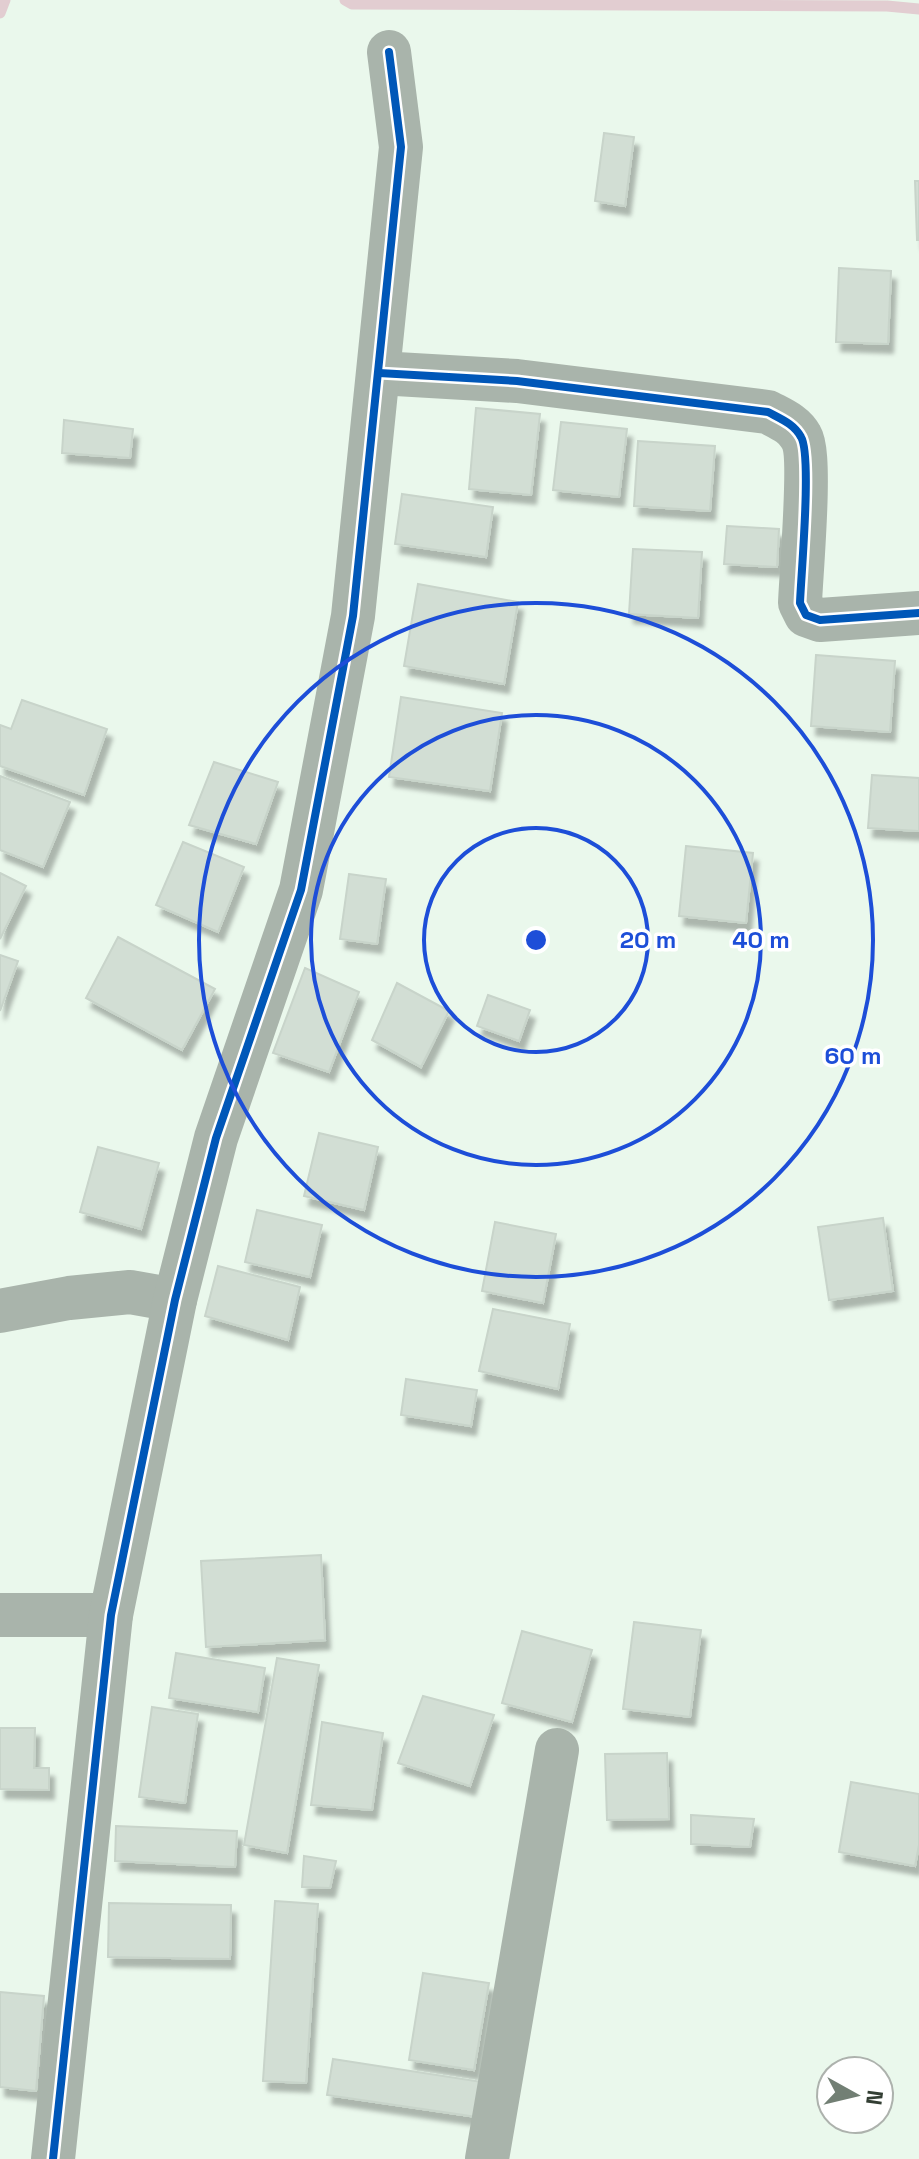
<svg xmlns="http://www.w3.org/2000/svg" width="919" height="2159" font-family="'Space Grotesk',sans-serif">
<defs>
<filter id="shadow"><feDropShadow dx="5" dy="9" stdDeviation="2" flood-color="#0004"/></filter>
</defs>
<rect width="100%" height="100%" fill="#eaf8ec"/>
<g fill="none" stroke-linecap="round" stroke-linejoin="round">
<g stroke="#e2cdd1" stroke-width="11">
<path d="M 345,0 L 352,4 L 887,6 L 919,9"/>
<path d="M 0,13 L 5,0"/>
</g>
</g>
<g fill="#d2ded4" stroke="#c8d4ca" stroke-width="2" filter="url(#shadow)">
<path d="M 604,133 L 634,137 L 625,206 L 595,201 Z"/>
<path d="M 915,181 L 919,181 L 919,240 L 917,240 Z"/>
<path d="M 839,268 L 891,271 L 888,344 L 836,342 Z"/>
<path d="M 476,408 L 540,414 L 531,495 L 469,489 Z"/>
<path d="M 64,420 L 133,429 L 130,458 L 62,453 Z"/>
<path d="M 561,422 L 627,429 L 619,497 L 553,490 Z"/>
<path d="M 638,441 L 715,446 L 710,511 L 634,506 Z"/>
<path d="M 402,494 L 493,507 L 486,557 L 395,544 Z"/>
<path d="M 727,526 L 779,529 L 777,567 L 724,564 Z"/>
<path d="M 633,549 L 702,552 L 698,618 L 629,614 Z"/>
<path d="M 418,584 L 518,602 L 504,684 L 404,666 Z"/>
<path d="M 816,655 L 895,661 L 890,732 L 811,726 Z"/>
<path d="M 401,697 L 502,713 L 490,791 L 389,777 Z"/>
<path d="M 22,700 L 107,729 L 84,795 L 0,766 L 0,725 L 11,729 Z"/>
<path d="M 214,762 L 278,782 L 256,844 L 189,825 Z"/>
<path d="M 872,775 L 919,778 L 919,831 L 868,828 Z"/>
<path d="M 0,776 L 70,802 L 43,867 L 0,850 Z"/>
<path d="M 183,842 L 244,867 L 218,932 L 156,905 Z"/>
<path d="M 686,846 L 753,853 L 746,923 L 679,916 Z"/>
<path d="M 0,873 L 26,886 L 0,939 Z"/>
<path d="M 349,874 L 386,879 L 377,944 L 340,939 Z"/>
<path d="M 118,937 L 215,989 L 182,1050 L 86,998 Z"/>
<path d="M 0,955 L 18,961 L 0,1011 Z"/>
<path d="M 305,968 L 359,992 L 329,1072 L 273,1053 Z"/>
<path d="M 397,983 L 449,1011 L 421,1067 L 372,1040 Z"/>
<path d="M 488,995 L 530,1010 L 519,1041 L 477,1026 Z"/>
<path d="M 319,1133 L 378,1147 L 364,1210 L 304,1196 Z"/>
<path d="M 98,1147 L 159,1163 L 141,1229 L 80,1212 Z"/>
<path d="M 257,1210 L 322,1225 L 310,1277 L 245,1262 Z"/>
<path d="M 883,1218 L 893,1291 L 829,1300 L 818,1227 Z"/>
<path d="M 495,1222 L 556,1234 L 543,1303 L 482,1291 Z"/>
<path d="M 218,1266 L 300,1287 L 288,1340 L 205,1316 Z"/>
<path d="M 493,1309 L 570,1324 L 558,1389 L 479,1371 Z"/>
<path d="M 406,1379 L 477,1390 L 471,1426 L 401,1415 Z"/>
<path d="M 321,1555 L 325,1640 L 206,1647 L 201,1561 Z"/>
<path d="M 634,1622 L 701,1630 L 690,1717 L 623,1709 Z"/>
<path d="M 522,1631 L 592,1650 L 572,1722 L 502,1703 Z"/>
<path d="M 176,1653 L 265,1668 L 258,1712 L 169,1698 Z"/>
<path d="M 277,1658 L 319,1665 L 287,1853 L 244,1845 Z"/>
<path d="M 423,1696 L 494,1715 L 470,1786 L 398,1763 Z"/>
<path d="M 152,1707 L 198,1714 L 185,1803 L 139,1797 Z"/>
<path d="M 322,1722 L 383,1733 L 372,1810 L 311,1805 Z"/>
<path d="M 0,1728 L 35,1728 L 34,1768 L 49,1768 L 49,1790 L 0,1789 Z"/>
<path d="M 667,1753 L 669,1819 L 607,1820 L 605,1754 Z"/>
<path d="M 851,1782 L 919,1794 L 919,1845 L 915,1866 L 839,1852 Z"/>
<path d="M 691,1815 L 754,1819 L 750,1847 L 691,1844 Z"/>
<path d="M 116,1826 L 237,1831 L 235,1867 L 115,1861 Z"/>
<path d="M 304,1856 L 336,1861 L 330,1888 L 302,1887 Z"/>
<path d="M 275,1901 L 318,1904 L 306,2083 L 263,2081 Z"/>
<path d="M 109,1903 L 231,1905 L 230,1959 L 108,1957 Z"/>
<path d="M 423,1973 L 489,1983 L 474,2070 L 409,2060 Z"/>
<path d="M 0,1992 L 44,1996 L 36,2091 L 0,2087 Z"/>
<path d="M 333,2059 L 482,2082 L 477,2117 L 327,2095 Z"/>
</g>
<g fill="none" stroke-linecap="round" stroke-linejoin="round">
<g stroke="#a9b4ab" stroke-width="44">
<path d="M 379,373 L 517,381 L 768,412 C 781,419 794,424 801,437 C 812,455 801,575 800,603 L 806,615 L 820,620 L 919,613"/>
<path d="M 0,1311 L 69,1298 L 130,1292 L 175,1300"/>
<path d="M 0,1615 L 111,1615"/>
<path d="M 53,2159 L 111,1615 L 175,1300 L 216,1138 L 301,890 L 353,616 L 401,147 L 389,52"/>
<path d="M 487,2159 L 557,1750"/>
</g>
<defs>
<g id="cycleway">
<path d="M 379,373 L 517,381 L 768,412 C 781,419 794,424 801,437 C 812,455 801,575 800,603 L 806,615 L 820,620 L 919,613"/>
<path d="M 53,2159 L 111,1615 L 175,1300 L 216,1138 L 301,890 L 353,616 L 401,147 L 389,52"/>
</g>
</defs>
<use href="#cycleway" stroke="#fff" stroke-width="13"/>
<use href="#cycleway" stroke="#0057b8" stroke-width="8"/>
</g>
<g fill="none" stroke="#1d4ed8" stroke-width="4">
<circle cx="536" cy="940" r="112"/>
<circle cx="536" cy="940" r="225"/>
<circle cx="536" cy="940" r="337"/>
</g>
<circle cx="536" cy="940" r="12" fill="#1d4ed8" stroke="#fff" stroke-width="4"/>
<g font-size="24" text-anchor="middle" font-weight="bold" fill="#1d4ed8" stroke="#fff" stroke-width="7" stroke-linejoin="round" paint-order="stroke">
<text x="648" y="948">20 m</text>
<text x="761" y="948">40 m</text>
<text x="853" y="1064">60 m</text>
</g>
<g transform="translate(855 2095) rotate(98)"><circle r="38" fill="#ffffff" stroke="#adb2ad" stroke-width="2"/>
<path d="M0-6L14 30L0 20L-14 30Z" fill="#727f74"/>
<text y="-12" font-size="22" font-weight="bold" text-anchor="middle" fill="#323e33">N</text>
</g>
</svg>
